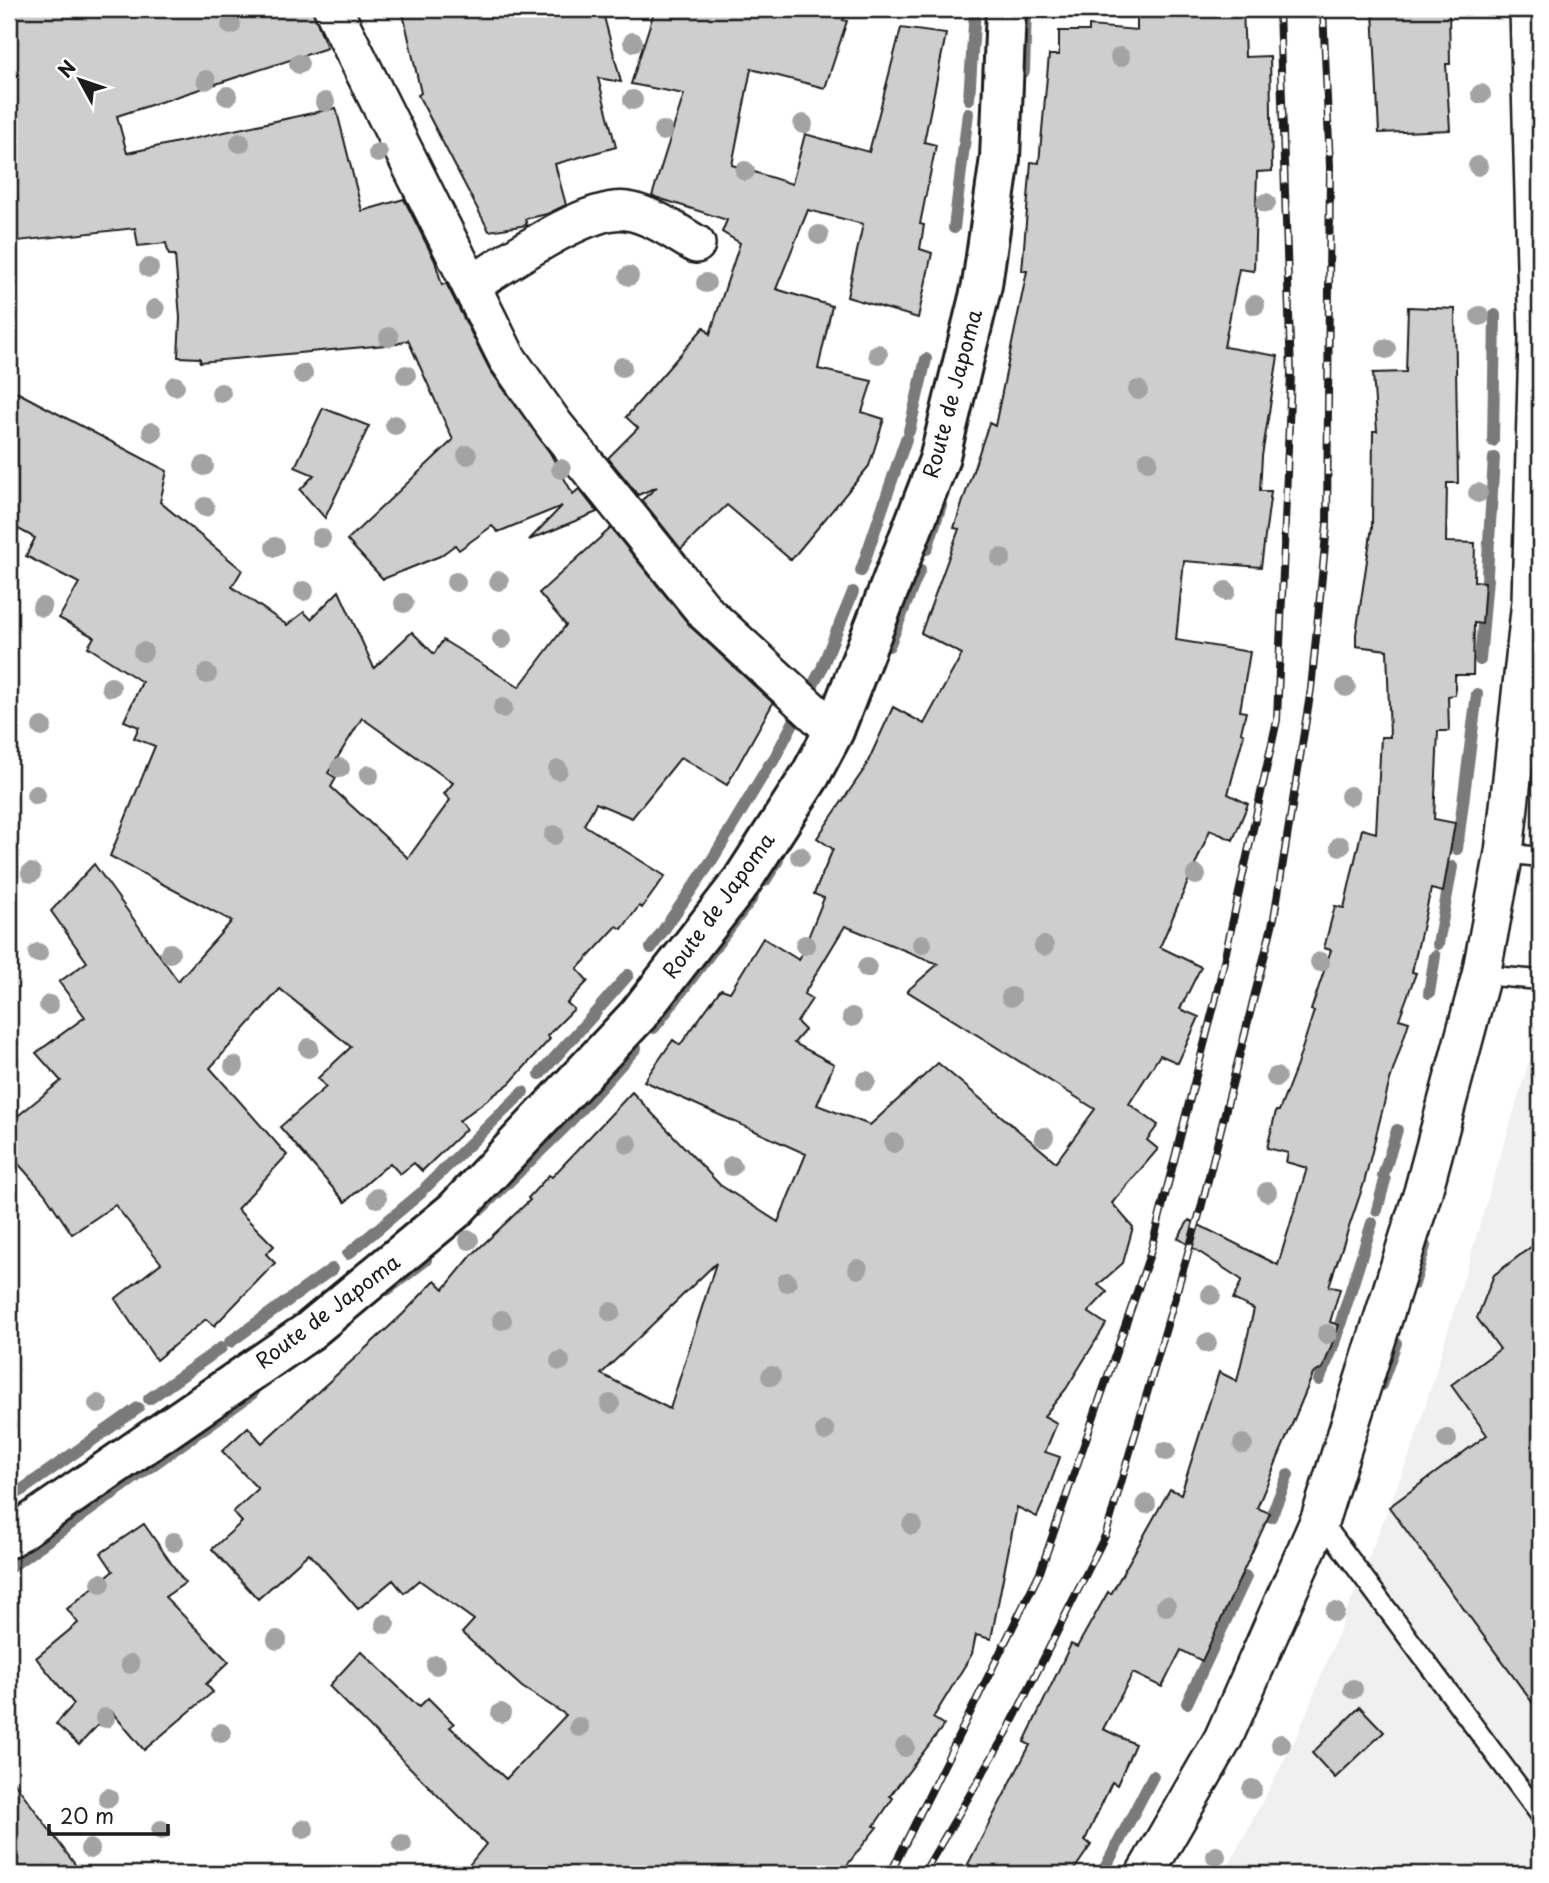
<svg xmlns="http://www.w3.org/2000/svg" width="1549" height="1883" font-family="'Playpen Sans',sans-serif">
<rect width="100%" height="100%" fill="#fff"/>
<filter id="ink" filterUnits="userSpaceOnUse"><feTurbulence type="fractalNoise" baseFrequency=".0143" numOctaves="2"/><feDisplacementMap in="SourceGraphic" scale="14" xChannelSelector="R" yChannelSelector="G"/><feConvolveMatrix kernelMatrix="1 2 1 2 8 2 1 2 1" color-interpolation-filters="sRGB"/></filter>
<g filter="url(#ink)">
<path fill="#f0f0f0" d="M 1540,1006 L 1540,1874 L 1224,1874 L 1297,1736 L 1414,1444 L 1529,1061 Z"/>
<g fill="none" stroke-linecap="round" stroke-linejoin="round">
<g stroke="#7a7a7a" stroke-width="12">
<path d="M 1024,71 L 1026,9"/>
<path d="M 969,99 L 975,9"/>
<path d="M 954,228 L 968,113"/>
<path d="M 909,431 L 926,359"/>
<path d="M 1493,441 L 1495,315"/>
<path d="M 927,549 L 941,505"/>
<path d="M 861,571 L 906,439"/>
<path d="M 1487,574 L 1494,458"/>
<path d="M 839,626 L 853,592"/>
<path d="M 889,646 L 920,569"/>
<path d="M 1480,660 L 1487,579"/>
<path d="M 823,665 L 837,630"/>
<path d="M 772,763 L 821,670"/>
<path d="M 1457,849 L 1477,694"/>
<path d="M 765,881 L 778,860"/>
<path d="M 1438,944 L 1452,867"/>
<path d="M 651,948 L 712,860 L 769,765"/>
<path d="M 1429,993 L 1435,956"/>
<path d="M 601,1006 L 628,975"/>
<path d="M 654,1028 L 753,897"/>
<path d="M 540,1074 L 596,1012"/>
<path d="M 1383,1176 L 1397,1130"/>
<path d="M 426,1187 L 523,1092"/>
<path d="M 481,1209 L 564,1128 L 636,1048"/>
<path d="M 1377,1210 L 1385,1180"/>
<path d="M 348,1254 L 421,1193"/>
<path d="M 1414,1284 L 1425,1246"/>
<path d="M 387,1290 L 426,1260"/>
<path d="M 230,1342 L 332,1269"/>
<path d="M 1319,1380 L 1333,1347 L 1372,1223"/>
<path d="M 1381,1385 L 1396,1343"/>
<path d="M 149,1399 L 221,1348"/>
<path d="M 9,1499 L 138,1408"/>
<path d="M 1271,1517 L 1288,1475"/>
<path d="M 9,1568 L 253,1393"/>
<path d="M 1187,1703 L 1246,1577"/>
<path d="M 1102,1874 L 1153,1776"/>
</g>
</g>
<g fill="#cecece" stroke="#1c1c1c" stroke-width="2" fill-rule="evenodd">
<path d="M 9,9 L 312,9 L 327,48 L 117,116 L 127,153 L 336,108 L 362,211 L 404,199 L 435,261 L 442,285 L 446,283 L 490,370 L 550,453 L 573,494 L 579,489 L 597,512 L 529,540 L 562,506 L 498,532 L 492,526 L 459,550 L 455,545 L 440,556 L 383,579 L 347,540 L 453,440 L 408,340 L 397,344 L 200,362 L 200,358 L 178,357 L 180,318 L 175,255 L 169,255 L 166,243 L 138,246 L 135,228 L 9,242 Z"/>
<path d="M 402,9 L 602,9 L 621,82 L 598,78 L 616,147 L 555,164 L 566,205 L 547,214 L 525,219 L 527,225 L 489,231 L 418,95 L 421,93 Z"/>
<path d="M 655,9 L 847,9 L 843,20 L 847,21 L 825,88 L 751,69 L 732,165 L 792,184 L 805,134 L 869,152 L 901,28 L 946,34 L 924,142 L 936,145 L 920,224 L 924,225 L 920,249 L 932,253 L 918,318 L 847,297 L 863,224 L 808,210 L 776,289 L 832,306 L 818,369 L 872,381 L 862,412 L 884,419 L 869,466 L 791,560 L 727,505 L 681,549 L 642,500 L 657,487 L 638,495 L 608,458 L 638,428 L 626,417 L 704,327 L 710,334 L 740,243 L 722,232 L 727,220 L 652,196 L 684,94 L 631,84 Z"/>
<path d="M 1143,9 L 1243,9 L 1245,57 L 1270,56 L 1272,171 L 1257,172 L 1254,271 L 1239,269 L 1224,347 L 1278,356 L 1262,456 L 1260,491 L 1271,491 L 1261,567 L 1184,561 L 1176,640 L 1250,652 L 1240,711 L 1246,712 L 1241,732 L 1244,734 L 1228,794 L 1248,804 L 1233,840 L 1210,830 L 1160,947 L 1201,967 L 1180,1009 L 1199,1017 L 1178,1063 L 1160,1055 L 1129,1104 L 1158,1125 L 1147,1140 L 1158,1149 L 1112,1203 L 1133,1227 L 1123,1263 L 1098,1285 L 1107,1292 L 1088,1312 L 1106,1324 L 1066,1389 L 1044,1416 L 1057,1423 L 1045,1452 L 1060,1457 L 1044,1501 L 1037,1517 L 1017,1507 L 991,1639 L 976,1635 L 972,1654 L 933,1718 L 944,1725 L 890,1796 L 893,1798 L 874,1826 L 877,1827 L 840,1874 L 462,1874 L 486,1844 L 329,1686 L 361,1651 L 419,1707 L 428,1698 L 454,1724 L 450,1727 L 506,1779 L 566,1715 L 522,1687 L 462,1633 L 474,1620 L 419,1580 L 404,1593 L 393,1580 L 358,1609 L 309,1553 L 258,1599 L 212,1549 L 242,1522 L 233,1512 L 258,1489 L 222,1451 L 248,1427 L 262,1443 L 403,1314 L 435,1280 L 444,1289 L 472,1255 L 530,1200 L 528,1198 L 549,1175 L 552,1177 L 632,1092 L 720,1185 L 778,1222 L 806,1154 L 644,1081 L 673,1040 L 680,1045 L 721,989 L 730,992 L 763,938 L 799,960 L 824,898 L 814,894 L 833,849 L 817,838 L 865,768 L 893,707 L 924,724 L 962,654 L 921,633 L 959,529 L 954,528 L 989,423 L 995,426 L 1027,271 L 1022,271 L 1031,162 L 1039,163 L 1049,55 L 1059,55 L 1059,31 L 1089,31 L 1089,26 L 1137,30 L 1137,18 L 1143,17 ZM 845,926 L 938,964 L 907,991 L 1095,1109 L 1056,1162 L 938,1063 L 870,1125 L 817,1105 L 834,1064 L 794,1043 L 805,1030 L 797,1022 L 812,999 L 804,994 ZM 716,1263 L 670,1409 L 601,1374 Z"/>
<path d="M 1449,9 L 1450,64 L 1446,64 L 1450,130 L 1379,133 L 1373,10 Z"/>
<path d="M 1408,307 L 1455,309 L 1458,483 L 1447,483 L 1446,542 L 1475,543 L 1474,581 L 1485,582 L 1482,624 L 1474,623 L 1473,675 L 1455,675 L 1455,695 L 1448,696 L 1449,731 L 1438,731 L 1434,819 L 1455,823 L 1443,892 L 1431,889 L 1412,972 L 1416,973 L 1399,1019 L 1409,1022 L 1390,1080 L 1364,1183 L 1329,1286 L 1340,1289 L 1330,1322 L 1339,1325 L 1323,1368 L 1313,1374 L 1257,1508 L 1270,1513 L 1202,1661 L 1181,1650 L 1162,1687 L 1133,1673 L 1103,1729 L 1135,1744 L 1117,1785 L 1112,1782 L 1085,1840 L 1091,1845 L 1071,1874 L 985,1874 L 968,1864 L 1030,1745 L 1024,1742 L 1071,1644 L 1077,1647 L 1108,1592 L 1111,1594 L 1170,1489 L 1181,1494 L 1219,1372 L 1237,1381 L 1254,1309 L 1233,1299 L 1242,1280 L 1178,1238 L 1189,1220 L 1278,1265 L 1307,1168 L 1286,1162 L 1288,1153 L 1267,1148 L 1276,1111 L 1279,1111 L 1297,1065 L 1314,1011 L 1311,1010 L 1331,950 L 1324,948 L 1335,906 L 1344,908 L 1362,829 L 1376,833 L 1381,737 L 1390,737 L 1387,650 L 1356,646 L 1356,634 L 1372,527 L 1373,431 L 1377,431 L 1373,373 L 1406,372 Z"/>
<path d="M 9,388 L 167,471 L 160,502 L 242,570 L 232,587 L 287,625 L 304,612 L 311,619 L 339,591 L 374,668 L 412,632 L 434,654 L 443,640 L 519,687 L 566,625 L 539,593 L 611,528 L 691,627 L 773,703 L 727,785 L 681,757 L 632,818 L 596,803 L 584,825 L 665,876 L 642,908 L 639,906 L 622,929 L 617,926 L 577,969 L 588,981 L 567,1003 L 574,1009 L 547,1036 L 550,1039 L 510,1083 L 459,1121 L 466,1129 L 422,1171 L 414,1163 L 400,1174 L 390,1163 L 345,1202 L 280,1127 L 326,1087 L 318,1078 L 351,1047 L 280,989 L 210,1068 L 287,1155 L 237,1209 L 274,1246 L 266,1254 L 275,1263 L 214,1326 L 206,1319 L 156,1360 L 115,1299 L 161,1263 L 115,1205 L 72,1234 L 45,1194 L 9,1153 L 9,1123 L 61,1081 L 36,1053 L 85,1017 L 59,982 L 87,962 L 51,911 L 94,864 L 178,981 L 232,921 L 110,856 L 155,746 L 134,738 L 139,727 L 124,721 L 142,682 L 88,647 L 94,637 L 59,618 L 79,583 L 26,556 L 35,538 L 9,524 ZM 362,718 L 453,783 L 444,794 L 450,800 L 408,858 L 331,787 L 336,778 L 328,773 Z"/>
<path d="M 323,408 L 369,426 L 325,518 L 300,490 L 314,475 L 295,467 Z"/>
<path d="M 1540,1240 L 1540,1713 L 1389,1507 L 1487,1435 L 1451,1385 L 1500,1349 L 1477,1318 L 1494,1275 Z"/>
<path d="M 144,1524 L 185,1583 L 165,1597 L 229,1662 L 206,1684 L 213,1692 L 144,1750 L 111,1711 L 79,1745 L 56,1724 L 74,1704 L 36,1658 L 78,1623 L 67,1609 L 113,1571 L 101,1553 Z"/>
<path d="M 1360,1707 L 1384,1732 L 1335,1778 L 1312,1753 Z"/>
<path d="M 9,1775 L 82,1874 L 9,1874 Z"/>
</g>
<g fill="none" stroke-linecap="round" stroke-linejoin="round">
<defs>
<g id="lane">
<path d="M 1504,853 L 1540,857"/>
<path d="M 1481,975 L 1540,980"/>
<path d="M 1320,1519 L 1540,1815"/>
</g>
<g id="street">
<path d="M 333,9 L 507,358 L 555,426 L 707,614 L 834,731"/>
<path d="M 471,285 C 506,264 587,205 627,211 C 652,215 675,232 696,244"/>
<path d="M 1145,1874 L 1223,1739 L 1320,1519 L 1423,1192 L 1481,975 L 1504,853 L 1531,601 L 1538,339 L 1529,9"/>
</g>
<path id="primary" d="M 9,1538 L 308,1332 L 455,1210 L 638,1015 L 742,881 L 810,776 L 834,731 L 939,460 L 982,285 L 1000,158 L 1006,9"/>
</defs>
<use href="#lane" stroke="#1c1c1c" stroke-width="23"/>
<use href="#street" stroke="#1c1c1c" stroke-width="42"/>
<use href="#primary" stroke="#1c1c1c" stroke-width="44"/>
<use href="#lane" stroke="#fff" stroke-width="18"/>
<use href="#street" stroke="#fff" stroke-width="37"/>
<use href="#primary" stroke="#fff" stroke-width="38"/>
<defs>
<g id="rail">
<path d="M 890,1874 L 1040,1572 L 1150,1254 L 1215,1002 L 1277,720 L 1291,374 L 1279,9"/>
<path d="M 923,1874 L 1007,1732 L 1106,1534 L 1201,1208 L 1274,918 L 1311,689 L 1327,525 L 1330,166 L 1323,9"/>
</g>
</defs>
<use href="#rail" stroke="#1c1c1c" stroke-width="8"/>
<use href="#rail" stroke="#fff" stroke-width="5" stroke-dasharray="16" stroke-linecap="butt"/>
</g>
<g fill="#a3a3a3">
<circle cx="231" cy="25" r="10"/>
<circle cx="633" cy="42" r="10"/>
<circle cx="1120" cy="57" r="10"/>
<circle cx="299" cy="64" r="10"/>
<circle cx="206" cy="80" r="10"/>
<circle cx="1481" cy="94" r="10"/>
<circle cx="227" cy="96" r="10"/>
<circle cx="633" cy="100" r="10"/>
<circle cx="325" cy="102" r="10"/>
<circle cx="803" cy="124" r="10"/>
<circle cx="663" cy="131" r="10"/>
<circle cx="240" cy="143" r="10"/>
<circle cx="378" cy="153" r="10"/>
<circle cx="1478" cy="166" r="10"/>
<circle cx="745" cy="171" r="10"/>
<circle cx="1266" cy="203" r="10"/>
<circle cx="819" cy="235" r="10"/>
<circle cx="149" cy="268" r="10"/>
<circle cx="629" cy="276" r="10"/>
<circle cx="706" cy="283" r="10"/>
<circle cx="1255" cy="305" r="10"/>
<circle cx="155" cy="309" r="10"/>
<circle cx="1480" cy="316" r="10"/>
<circle cx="389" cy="337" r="10"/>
<circle cx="1386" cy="349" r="10"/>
<circle cx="878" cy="354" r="10"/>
<circle cx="622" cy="367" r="10"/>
<circle cx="303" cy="374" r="10"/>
<circle cx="406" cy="375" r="10"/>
<circle cx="175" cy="386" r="10"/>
<circle cx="1138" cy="390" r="10"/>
<circle cx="221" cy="393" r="10"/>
<circle cx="395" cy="425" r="10"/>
<circle cx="152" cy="432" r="10"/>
<circle cx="467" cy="455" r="10"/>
<circle cx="1148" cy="461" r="10"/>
<circle cx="204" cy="466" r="10"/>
<circle cx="561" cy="469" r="10"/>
<circle cx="1478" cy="493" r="10"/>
<circle cx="205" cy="507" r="10"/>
<circle cx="321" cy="538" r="10"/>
<circle cx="275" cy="547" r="10"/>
<circle cx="1001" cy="558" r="10"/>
<circle cx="499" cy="581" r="10"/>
<circle cx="456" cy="582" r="10"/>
<circle cx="304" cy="591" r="10"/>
<circle cx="1226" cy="591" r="10"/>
<circle cx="404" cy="603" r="10"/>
<circle cx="42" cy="607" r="10"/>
<circle cx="502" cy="639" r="10"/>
<circle cx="143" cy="652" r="10"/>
<circle cx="207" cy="674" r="10"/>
<circle cx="111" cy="687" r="10"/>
<circle cx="1346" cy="687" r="10"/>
<circle cx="503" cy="708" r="10"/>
<circle cx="42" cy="727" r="10"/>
<circle cx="340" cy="768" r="10"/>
<circle cx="558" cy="770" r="10"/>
<circle cx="369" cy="775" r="10"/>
<circle cx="36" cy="795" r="10"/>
<circle cx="1350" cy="796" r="10"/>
<circle cx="554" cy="835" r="10"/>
<circle cx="1340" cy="846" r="10"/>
<circle cx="800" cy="856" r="10"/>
<circle cx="31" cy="873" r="10"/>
<circle cx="1196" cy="875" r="10"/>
<circle cx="922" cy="944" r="10"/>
<circle cx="805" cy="945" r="10"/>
<circle cx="1044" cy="946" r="10"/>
<circle cx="38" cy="953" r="10"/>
<circle cx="170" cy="953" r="10"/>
<circle cx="1320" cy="962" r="10"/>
<circle cx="867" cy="968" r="10"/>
<circle cx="1011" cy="997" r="10"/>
<circle cx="49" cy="1005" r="10"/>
<circle cx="852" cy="1017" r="10"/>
<circle cx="309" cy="1048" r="10"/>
<circle cx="234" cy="1066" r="10"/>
<circle cx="1276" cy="1077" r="10"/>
<circle cx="866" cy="1081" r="10"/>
<circle cx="1044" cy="1137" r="10"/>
<circle cx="894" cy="1143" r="10"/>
<circle cx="628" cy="1144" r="10"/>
<circle cx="732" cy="1166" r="10"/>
<circle cx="1267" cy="1192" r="10"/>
<circle cx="377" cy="1198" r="10"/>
<circle cx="469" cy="1240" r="10"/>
<circle cx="858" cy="1269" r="10"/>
<circle cx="787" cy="1282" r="10"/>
<circle cx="1211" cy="1295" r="10"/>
<circle cx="611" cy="1312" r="10"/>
<circle cx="502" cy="1320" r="10"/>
<circle cx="1327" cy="1334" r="10"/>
<circle cx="1207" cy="1343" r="10"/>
<circle cx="560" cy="1361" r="10"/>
<circle cx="771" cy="1376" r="10"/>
<circle cx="98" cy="1404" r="10"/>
<circle cx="610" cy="1404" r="10"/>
<circle cx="825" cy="1431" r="10"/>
<circle cx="1447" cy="1439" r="10"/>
<circle cx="1243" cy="1444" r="10"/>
<circle cx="1166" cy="1451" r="10"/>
<circle cx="1146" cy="1504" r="10"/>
<circle cx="912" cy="1525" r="10"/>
<circle cx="174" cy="1542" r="10"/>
<circle cx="101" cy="1583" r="10"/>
<circle cx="1166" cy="1606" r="10"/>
<circle cx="1335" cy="1612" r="10"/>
<circle cx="385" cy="1624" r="10"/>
<circle cx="277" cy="1640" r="10"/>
<circle cx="130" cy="1664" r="10"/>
<circle cx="436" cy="1665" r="10"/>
<circle cx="1353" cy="1689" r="10"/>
<circle cx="501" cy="1713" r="10"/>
<circle cx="105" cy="1718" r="10"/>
<circle cx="579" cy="1727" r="10"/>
<circle cx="221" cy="1733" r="10"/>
<circle cx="1281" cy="1744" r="10"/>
<circle cx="905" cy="1747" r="10"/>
<circle cx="1252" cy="1789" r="10"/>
<circle cx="108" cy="1798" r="10"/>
<circle cx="304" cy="1829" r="10"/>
<circle cx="161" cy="1830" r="10"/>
<circle cx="402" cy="1844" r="10"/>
<circle cx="90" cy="1849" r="10"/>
<circle cx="1216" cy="1856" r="10"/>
</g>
</g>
<g text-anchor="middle" stroke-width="5" stroke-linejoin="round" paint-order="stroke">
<g font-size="21" fill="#1c1c1c" stroke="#fff">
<text transform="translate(953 394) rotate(-75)" y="7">Route de Japoma</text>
<text transform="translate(719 906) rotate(-54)" y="7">Route de Japoma</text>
<text transform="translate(328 1312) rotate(-37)" y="7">Route de Japoma</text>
</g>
</g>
<rect width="1549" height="1883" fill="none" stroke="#fff" stroke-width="35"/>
<rect x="18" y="18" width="1514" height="1848" fill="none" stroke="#1c1c1c" stroke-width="2.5" filter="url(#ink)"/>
<g transform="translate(80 80) rotate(310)" stroke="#ffffff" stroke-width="5" paint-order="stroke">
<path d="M0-5L12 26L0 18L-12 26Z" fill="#1c1c1c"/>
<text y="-10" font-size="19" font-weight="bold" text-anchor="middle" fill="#1c1c1c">N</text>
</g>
<path d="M49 1824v10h119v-10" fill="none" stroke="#1c1c1c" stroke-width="3.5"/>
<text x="60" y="1824" font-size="21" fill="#1c1c1c" stroke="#ffffff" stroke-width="5" paint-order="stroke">20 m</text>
</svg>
